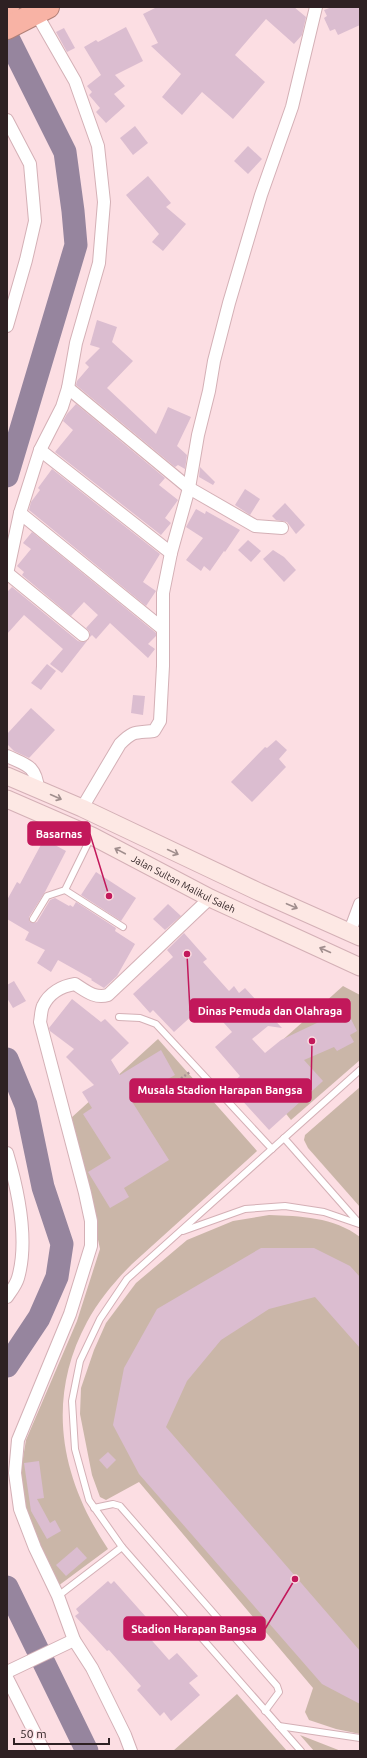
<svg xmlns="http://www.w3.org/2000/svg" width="367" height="1758" font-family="Ubuntu,sans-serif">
<rect width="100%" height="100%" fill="#fcdee3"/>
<g fill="#cab6a8">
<path d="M 343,986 L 360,995 L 360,1060 L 291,1120 L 250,1069 Z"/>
<path d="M 158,1039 L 257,1151 L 132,1264 C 115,1281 99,1300 87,1322 C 45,1400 61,1479 108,1549 L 58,1586 L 33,1528 L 25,1503 L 20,1476 L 26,1440 L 77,1321 L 100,1249 L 84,1174 L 71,1118 Z"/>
<path d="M 360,1087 L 360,1207 L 308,1148 L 304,1140 L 305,1135 Z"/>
<path d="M 269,1215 C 300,1216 334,1217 360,1237 L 360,1734 L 336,1729 L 309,1720 L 305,1712 L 313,1688 L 139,1482 L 106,1500 L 100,1497 L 92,1475 L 80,1414 L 81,1388 L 94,1350 L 106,1323 L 136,1283 L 187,1240 L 233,1221 Z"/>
<path d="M 237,1694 L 287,1751 L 173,1751 Z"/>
<path d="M 300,1735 L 341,1751 L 314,1751 Z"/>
</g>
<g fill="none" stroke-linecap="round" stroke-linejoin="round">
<g stroke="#96859e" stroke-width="23">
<path d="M 7,36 L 65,152 L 73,211 L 76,245 L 7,476"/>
<path d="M 7,1059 L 26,1105 L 43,1187 L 62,1244 L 57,1277 L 39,1318 L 7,1366"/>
<path d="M 7,1587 L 87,1751"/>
</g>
</g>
<g fill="#dbbdd0">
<path d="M 157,7 L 294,7 L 306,17 L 302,35 L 294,44 L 266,19 L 235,55 L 265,82 L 233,119 L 202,92 L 182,115 L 162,97 L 181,74 L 151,46 L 158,43 L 143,14 Z"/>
<path d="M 332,7 L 360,7 L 360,25 L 338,35 L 335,29 L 330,31 L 324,18 L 327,16 L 324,10 Z"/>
<path d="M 126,27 L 143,61 L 115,75 L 125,86 L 114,94 L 125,106 L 106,123 L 96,112 L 100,108 L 89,95 L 92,92 L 87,86 L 101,75 L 84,47 L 96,40 L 98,42 Z"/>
<path d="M 64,28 L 75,48 L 67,52 L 56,32 Z"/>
<path d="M 135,126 L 148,143 L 133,155 L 120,138 Z"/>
<path d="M 248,146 L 262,159 L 248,174 L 234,161 Z"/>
<path d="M 148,176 L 171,203 L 166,207 L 186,224 L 163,251 L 152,242 L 159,234 L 126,195 Z"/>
<path d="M 97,320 L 117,327 L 112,342 L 133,361 L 107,388 L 156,434 L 168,407 L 191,417 L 177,446 L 187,455 L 185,469 L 178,465 L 175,467 L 76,385 L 77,381 L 89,367 L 85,363 L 100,348 L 90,345 Z"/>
<path d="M 76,404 L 165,478 L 159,485 L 178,500 L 165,518 L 171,523 L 161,535 L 55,452 L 73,430 L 63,421 L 67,414 Z"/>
<path d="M 200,467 L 215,482 L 213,485 L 199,477 Z"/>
<path d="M 52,469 L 160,554 L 143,582 L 156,591 L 146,606 L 29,510 L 31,502 L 40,490 L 38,488 Z"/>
<path d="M 245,489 L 260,499 L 250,515 L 235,505 Z"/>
<path d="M 285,503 L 305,525 L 296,534 L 287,522 L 276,520 L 272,516 Z"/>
<path d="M 196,509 L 205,514 L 206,511 L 240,530 L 225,552 L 224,551 L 210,571 L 204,566 L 201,571 L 186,560 L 203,538 L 186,527 Z"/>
<path d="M 32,532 L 156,633 L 156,636 L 148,644 L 155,649 L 148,658 L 110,623 L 96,639 L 92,635 L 90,637 L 90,632 L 86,628 L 98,615 L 84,602 L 71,616 L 22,575 L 24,572 L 17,566 L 31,549 L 23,543 Z"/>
<path d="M 248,540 L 261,551 L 251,562 L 238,550 Z"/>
<path d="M 273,550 L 284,557 L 296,570 L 284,582 L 263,559 Z"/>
<path d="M 12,587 L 78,641 L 82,642 L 87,641 L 62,673 L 50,664 L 63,649 L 24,615 L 7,634 L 7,592 Z"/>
<path d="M 47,664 L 56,671 L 41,690 L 31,683 Z"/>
<path d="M 133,695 L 145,696 L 143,715 L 131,713 Z"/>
<path d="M 31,708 L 55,730 L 29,758 L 14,751 L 7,744 L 7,734 Z"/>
<path d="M 276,740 L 287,750 L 279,759 L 286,767 L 252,802 L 231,782 L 265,747 L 267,748 Z"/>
<path d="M 44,839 L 66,851 L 45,892 L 29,917 L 29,921 L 33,923 L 37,922 L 50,900 L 55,898 L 69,906 L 70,905 L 73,907 L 76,902 L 116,928 L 115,931 L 135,944 L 117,976 L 104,988 L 91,980 L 92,979 L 58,960 L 51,972 L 37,963 L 45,950 L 25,940 L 29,932 L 7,919 L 7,900 L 17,882 L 20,884 Z"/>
<path d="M 96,872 L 136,898 L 121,921 L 81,895 Z"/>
<path d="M 168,904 L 181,916 L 165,930 L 153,919 Z"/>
<path d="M 184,933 L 207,959 L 203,962 L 229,991 L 234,986 L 239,993 L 245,988 L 282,1028 L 268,1026 L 252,1039 L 265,1053 L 281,1040 L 321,1021 L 318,1016 L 335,1007 L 344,1023 L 351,1019 L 357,1031 L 350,1035 L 354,1042 L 337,1051 L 334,1047 L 304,1060 L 323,1081 L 269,1130 L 229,1086 L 240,1076 L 215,1047 L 232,1032 L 206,1003 L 174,1032 L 153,1010 L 150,1013 L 133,994 L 173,957 L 167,950 Z"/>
<path d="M 14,981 L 26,1001 L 13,1008 L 7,998 L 7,985 Z"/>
<path d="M 72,999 L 101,1022 L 105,1019 L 129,1043 L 111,1060 L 120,1075 L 161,1050 L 175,1075 L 131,1100 L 169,1160 L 124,1188 L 129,1197 L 110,1208 L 88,1172 L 111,1158 L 83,1114 L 92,1108 L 82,1092 L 94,1085 L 66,1057 L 74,1049 L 50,1031 L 49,1028 Z"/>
<path d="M 261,1248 L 314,1248 L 350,1266 L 360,1277 L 360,1348 L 315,1297 L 269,1309 L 221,1340 L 187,1381 L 166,1427 L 360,1651 L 360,1704 L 322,1684 L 139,1474 L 113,1425 L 124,1368 L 157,1309 Z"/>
<path d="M 108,1452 L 116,1460 L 107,1469 L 99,1460 Z"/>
<path d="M 39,1461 L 44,1498 L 37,1499 L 50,1523 L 55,1520 L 61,1531 L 47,1539 L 31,1511 L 24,1463 Z"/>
<path d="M 77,1547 L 87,1558 L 66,1576 L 56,1565 Z"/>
<path d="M 108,1581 L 111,1584 L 114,1581 L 146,1617 L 143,1619 L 146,1623 L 140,1627 L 169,1660 L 177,1653 L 198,1676 L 189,1683 L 200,1695 L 171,1721 L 164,1712 L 160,1716 L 137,1690 L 141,1686 L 109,1650 L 107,1651 L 75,1616 L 79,1613 L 76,1609 Z"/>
</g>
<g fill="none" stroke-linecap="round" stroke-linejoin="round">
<defs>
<g id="lane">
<path d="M 65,890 L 123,927"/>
<path d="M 33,919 L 47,896 L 65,890 L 91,837"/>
<path d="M 119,1017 L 140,1018 L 156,1024 L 272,1149"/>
<path d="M 284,1138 L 358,1222"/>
<path d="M 183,1231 L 245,1209 L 285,1206 L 324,1212 L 359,1224"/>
<path d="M 94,1508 L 113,1504 L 120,1506 L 277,1686 L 279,1692 L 265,1711"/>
<path d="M 58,1596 L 122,1547"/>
<path d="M 279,1726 L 360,1738"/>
<path d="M 301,1751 L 122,1547 L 89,1500 L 75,1449 L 72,1401 L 80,1361 L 100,1319 L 127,1279 L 360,1070"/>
</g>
<g id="street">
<path d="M 7,120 L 30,164 L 35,221 L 26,260 L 7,326"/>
<path d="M 68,388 L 189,488 L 255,526 L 282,528"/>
<path d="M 40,450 L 171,553"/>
<path d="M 20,513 L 163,629"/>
<path d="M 7,573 L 83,635"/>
<path d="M 7,574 L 20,513 L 40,450 L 62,407 L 68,388 L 76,343 L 99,263 L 104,202 L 98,146 L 75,81 L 36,13"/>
<path d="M 7,756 C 26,765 36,765 38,789"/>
<path d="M 82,808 L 120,744 C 134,730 135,733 154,731 L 160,721 L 163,666 L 163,593 L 171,553 L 189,488 L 198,435 L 209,391 L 214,361 L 229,303 L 261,195 L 292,107 L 316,7"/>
<path d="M 350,931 L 360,904"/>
<path d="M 7,1153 C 18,1190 29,1240 18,1278 C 16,1285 11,1291 7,1297"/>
<path d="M 7,1672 L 74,1640"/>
<path d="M 7,1678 L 44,1751"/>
<path d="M 131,1751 L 125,1735 L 92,1668 L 74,1640 L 58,1596 L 35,1548 L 20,1509 L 15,1473 L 18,1440 L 70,1314 L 91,1246 L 91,1221 L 85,1193 L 40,1022 C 41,1017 41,1010 43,1006 C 49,993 62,986 75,984 C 86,991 95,999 108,995 L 210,898"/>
</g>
<g id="secondary">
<path d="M 7,776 L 82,808 L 259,892 L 360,937"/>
<path id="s1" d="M 7,799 L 92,836 L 210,898 L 360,967"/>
</g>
<g id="highway">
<path d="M 7,7 L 8,7"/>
<path d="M 7,28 L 48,7"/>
</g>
</defs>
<use href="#lane" stroke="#d4b0b6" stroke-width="8"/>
<use href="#street" stroke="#d4b0b6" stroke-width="14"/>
<use href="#secondary" stroke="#d4b0b6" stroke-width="19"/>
<use href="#highway" stroke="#b18078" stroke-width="24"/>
<path stroke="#a89195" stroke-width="2.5" stroke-dasharray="2 2" stroke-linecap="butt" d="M 155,1097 L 190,1072"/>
<use href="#lane" stroke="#fff" stroke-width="6"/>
<use href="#street" stroke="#fff" stroke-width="12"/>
<use href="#secondary" stroke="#fde8e4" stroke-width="17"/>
<use href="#highway" stroke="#f8b3a5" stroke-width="22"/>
</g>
<defs><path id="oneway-shaft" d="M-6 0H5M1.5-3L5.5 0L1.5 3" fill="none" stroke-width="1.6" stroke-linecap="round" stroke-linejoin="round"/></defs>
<g stroke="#a08e8d">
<use href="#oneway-shaft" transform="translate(56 797) rotate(24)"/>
<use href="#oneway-shaft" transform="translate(120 851) rotate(-152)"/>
<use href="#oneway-shaft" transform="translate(173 852) rotate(25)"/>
<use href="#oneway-shaft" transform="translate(292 906) rotate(23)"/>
<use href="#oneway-shaft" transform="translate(325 950) rotate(-156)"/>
</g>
<g text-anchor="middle" stroke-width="4" stroke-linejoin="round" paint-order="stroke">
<g font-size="10" fill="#2e2123" stroke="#fcdee3">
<text dy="4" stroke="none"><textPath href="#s1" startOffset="196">Jalan Sultan Malikul Saleh</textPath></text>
</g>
</g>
<path fill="none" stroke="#c2185b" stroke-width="1.5" d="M109 896L90 834M187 954L190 1011M312 1041L311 1090M295 1579L265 1629"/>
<g fill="#c2185b" stroke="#fcdee3" stroke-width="1.5">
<circle cx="109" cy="896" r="4"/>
<circle cx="187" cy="954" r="4"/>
<circle cx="312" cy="1041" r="4"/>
<circle cx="295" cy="1579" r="4"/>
</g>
<g fill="#c2185b" stroke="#c2185b" stroke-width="1.5">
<rect x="28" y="822" width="62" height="23" rx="4"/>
<rect x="190" y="999" width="160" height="23" rx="4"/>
<rect x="130" y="1079" width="181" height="23" rx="4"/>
<rect x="124" y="1617" width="141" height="23" rx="4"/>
</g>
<g font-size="11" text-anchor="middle" font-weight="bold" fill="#fff">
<text x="59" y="838">Basarnas</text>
<text x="270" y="1015">Dinas Pemuda dan Olahraga</text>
<text x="220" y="1094">Musala Stadion Harapan Bangsa</text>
<text x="194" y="1633">Stadion Harapan Bangsa</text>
</g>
<rect width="367" height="1758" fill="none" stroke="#2e2123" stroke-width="16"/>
<path d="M14 1738v6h95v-6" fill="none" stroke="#2e2123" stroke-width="2"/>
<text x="20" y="1738" font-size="12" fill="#2e2123" stroke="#fcdee3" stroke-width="3" paint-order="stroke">50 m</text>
</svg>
